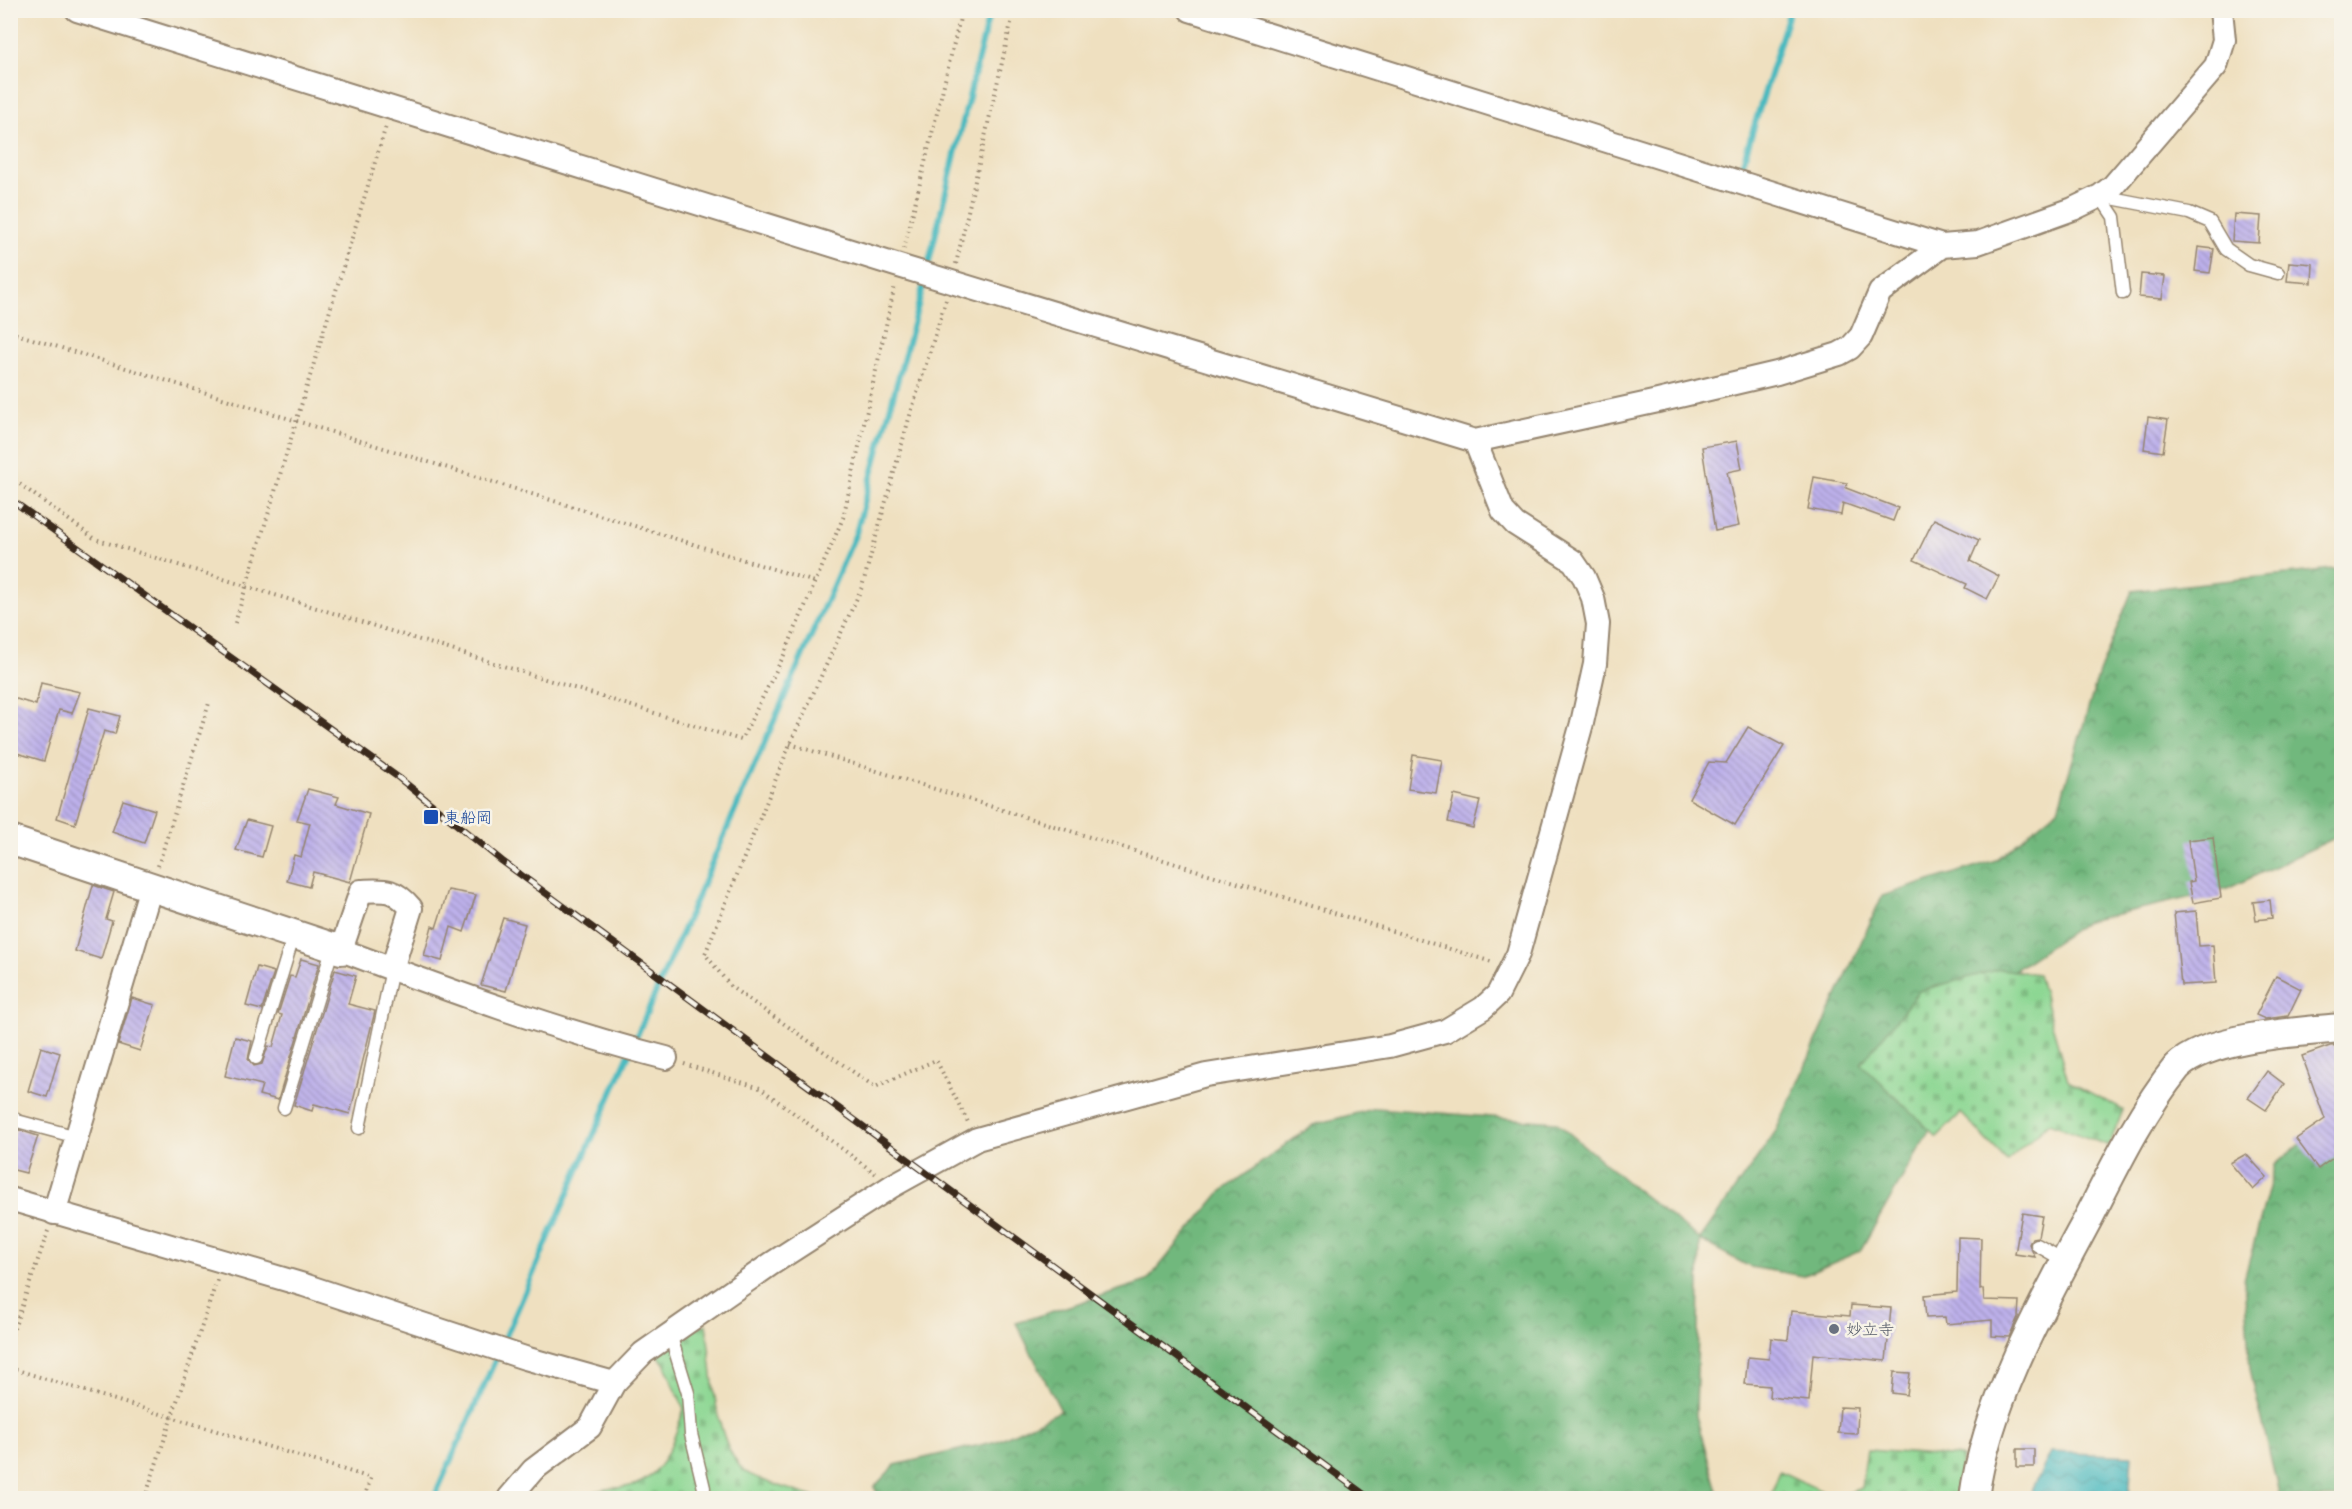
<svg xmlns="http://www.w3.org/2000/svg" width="2352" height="1509" font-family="'Playpen Sans','Klee One',sans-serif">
<defs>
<pattern id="forest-crowns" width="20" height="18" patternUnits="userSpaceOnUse" patternTransform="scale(1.5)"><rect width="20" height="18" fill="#71b87d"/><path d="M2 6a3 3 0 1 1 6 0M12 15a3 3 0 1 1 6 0" fill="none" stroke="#5e9666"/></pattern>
<pattern id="cemetery-stones" width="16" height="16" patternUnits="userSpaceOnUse" patternTransform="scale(1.5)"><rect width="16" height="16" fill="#8cd793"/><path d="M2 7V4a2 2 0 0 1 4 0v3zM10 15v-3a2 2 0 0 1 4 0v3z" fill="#7ab97e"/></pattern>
<pattern id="water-waves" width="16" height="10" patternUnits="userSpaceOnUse" patternTransform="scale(1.5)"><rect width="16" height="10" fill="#49b9bf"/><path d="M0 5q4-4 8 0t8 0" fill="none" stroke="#3e979b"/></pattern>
<pattern id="building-back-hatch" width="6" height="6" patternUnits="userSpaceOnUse" patternTransform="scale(1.5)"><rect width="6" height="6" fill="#bdb1eb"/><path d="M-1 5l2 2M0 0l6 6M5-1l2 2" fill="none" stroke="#9b90be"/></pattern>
</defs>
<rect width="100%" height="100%" fill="#f7f3e8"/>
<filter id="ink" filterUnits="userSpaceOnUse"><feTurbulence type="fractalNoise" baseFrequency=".0167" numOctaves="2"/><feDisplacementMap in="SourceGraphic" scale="12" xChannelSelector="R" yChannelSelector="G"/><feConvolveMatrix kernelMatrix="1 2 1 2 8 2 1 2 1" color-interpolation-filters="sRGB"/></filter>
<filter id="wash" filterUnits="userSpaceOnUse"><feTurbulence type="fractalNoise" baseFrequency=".008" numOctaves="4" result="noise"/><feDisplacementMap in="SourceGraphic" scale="24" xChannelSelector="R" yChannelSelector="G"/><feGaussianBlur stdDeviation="1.35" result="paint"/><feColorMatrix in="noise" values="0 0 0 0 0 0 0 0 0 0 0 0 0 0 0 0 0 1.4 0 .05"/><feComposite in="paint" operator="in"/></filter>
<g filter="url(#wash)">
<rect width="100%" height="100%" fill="#efe0c0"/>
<g fill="url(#forest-crowns)" stroke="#56714e" stroke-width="1.5">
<path d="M 2341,568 L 2341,835 L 2227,889 L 2087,921 L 1990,987 L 1953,1090 L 1860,1251 L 1803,1276 L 1750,1267 L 1700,1240 L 1696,1416 L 1719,1498 L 880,1498 L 874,1487 L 895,1465 L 997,1441 L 1061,1411 L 1016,1323 L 1147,1281 L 1221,1192 L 1313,1125 L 1376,1108 L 1556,1122 L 1634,1188 L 1700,1239 L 1776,1131 L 1882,896 L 1996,860 L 2058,809 L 2099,673 L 2132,591 Z"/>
<path d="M 2341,1109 L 2341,1498 L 2280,1498 L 2250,1369 L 2244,1280 L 2275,1165 Z"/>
</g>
<g fill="url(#cemetery-stones)" stroke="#648058" stroke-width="1.5">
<path d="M 2000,969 L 2038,974 L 2068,1081 L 2123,1110 L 2109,1146 L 2049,1123 L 2007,1161 L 1961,1113 L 1937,1137 L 1861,1064 L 1919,991 Z"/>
<path d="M 706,1324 C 713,1367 712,1437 743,1470 C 752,1479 802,1493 817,1498 L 584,1498 C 595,1488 611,1489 625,1487 C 663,1482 673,1441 684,1409 L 664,1363 L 653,1349 Z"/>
<path d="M 1867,1450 L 1962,1457 L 1958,1498 L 1774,1498 L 1771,1495 L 1780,1471 L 1836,1498 L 1861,1488 Z"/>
</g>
<path fill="url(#water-waves)" stroke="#42726e" stroke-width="1.5" d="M 2051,1452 L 2132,1456 L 2129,1498 L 2028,1498 Z"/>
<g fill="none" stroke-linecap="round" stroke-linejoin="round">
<g stroke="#49b9bf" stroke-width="6">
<path d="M 1740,172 L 1790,10"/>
<path d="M 927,270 L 990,10"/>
<path d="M 502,1345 L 856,533 L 925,280"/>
<path d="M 434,1498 L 498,1354"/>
</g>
</g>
<g id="blocks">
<g fill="url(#building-back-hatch)">
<path d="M 2234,214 L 2261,216 L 2259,243 L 2232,241 Z"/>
<path d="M 2198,247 L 2214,249 L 2210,273 L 2195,271 Z"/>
<path d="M 2289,262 L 2313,264 L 2312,283 L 2287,281 Z"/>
<path d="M 2141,274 L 2165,276 L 2162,299 L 2139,297 Z"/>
<path d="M 2148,417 L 2168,420 L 2163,452 L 2144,449 Z"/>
<path d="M 1737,441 L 1742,469 L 1727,472 L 1739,526 L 1715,531 L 1702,447 Z"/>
<path d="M 1814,477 L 1847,483 L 1846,488 L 1898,508 L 1893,521 L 1843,503 L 1841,515 L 1808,509 Z"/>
<path d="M 1934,519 L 1979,540 L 1970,561 L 1999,576 L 1987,599 L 1965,588 L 1967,584 L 1914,560 Z"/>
<path d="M 41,683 L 80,692 L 72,713 L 59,710 L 44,761 L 10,751 L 10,697 L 36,705 Z"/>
<path d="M 89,708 L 120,716 L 115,734 L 104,731 L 75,824 L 57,818 Z"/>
<path d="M 1748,727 L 1784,746 L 1735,825 L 1689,799 L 1709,762 L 1726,763 Z"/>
<path d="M 1413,755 L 1442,760 L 1436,793 L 1408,789 Z"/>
<path d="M 308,789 L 339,797 L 336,804 L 369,814 L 350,882 L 313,872 L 309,887 L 287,881 L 294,855 L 301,857 L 310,823 L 297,820 Z"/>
<path d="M 1454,795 L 1480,801 L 1473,828 L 1448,822 Z"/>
<path d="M 123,800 L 155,810 L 144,843 L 112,832 Z"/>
<path d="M 247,820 L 271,826 L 262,857 L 236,850 Z"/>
<path d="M 2213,837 L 2221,898 L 2193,903 L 2189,882 L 2194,881 L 2188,840 Z"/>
<path d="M 93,885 L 114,892 L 106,919 L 112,921 L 101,959 L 75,951 Z"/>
<path d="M 448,890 L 476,895 L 464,932 L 451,927 L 442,961 L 424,956 L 432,926 L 436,928 Z"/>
<path d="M 2270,900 L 2272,918 L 2256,920 L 2253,902 Z"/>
<path d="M 2196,911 L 2199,946 L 2213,945 L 2216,983 L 2181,985 L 2174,913 Z"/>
<path d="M 503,918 L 525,924 L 506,991 L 481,985 Z"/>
<path d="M 301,959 L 319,964 L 278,1100 L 259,1095 L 262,1085 L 225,1076 L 235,1037 L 252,1041 L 248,1059 L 254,1066 L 262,1064 L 268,1046 L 273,1047 L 282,1015 L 278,1014 L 290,976 L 295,977 Z"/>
<path d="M 257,967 L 274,972 L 262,1010 L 246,1006 Z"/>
<path d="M 335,970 L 356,976 L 348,1004 L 375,1011 L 350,1114 L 314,1104 L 312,1111 L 294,1105 Z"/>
<path d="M 2276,976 L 2301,989 L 2288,1016 L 2265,1019 L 2256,1015 Z"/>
<path d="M 132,998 L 155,1005 L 140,1051 L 118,1044 Z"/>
<path d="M 2342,1045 L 2342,1160 L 2337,1155 L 2318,1169 L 2296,1139 L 2325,1119 L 2302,1056 L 2330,1046 Z"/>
<path d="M 41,1047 L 60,1053 L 47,1097 L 28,1091 Z"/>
<path d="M 2267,1071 L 2284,1084 L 2266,1110 L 2248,1098 Z"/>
<path d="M 16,1129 L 38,1136 L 26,1173 L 10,1169 L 10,1149 Z"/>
<path d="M 2246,1154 L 2267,1177 L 2253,1190 L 2230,1163 Z"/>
<path d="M 2022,1213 L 2042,1216 L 2038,1237 L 2032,1238 L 2029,1244 L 2035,1257 L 2015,1254 Z"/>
<path d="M 1958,1237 L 1981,1238 L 1980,1290 L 1983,1289 L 1984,1300 L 2019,1301 L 2018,1317 L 2009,1337 L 1992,1336 L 1992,1320 L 1946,1324 L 1945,1317 L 1926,1318 L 1924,1295 L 1957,1292 Z"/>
<path d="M 1851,1305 L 1891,1308 L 1886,1361 L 1813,1354 L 1809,1401 L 1769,1397 L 1770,1386 L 1745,1384 L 1748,1357 L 1769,1359 L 1771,1338 L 1788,1340 L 1791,1311 L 1850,1316 Z"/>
<path d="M 1894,1372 L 1910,1373 L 1907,1395 L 1892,1393 Z"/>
<path d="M 1840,1407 L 1858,1408 L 1857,1434 L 1838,1433 Z"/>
<rect x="2017" y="1449" width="17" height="18"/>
</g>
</g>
</g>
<g filter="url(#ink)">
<use href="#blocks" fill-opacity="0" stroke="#95856f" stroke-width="1.5"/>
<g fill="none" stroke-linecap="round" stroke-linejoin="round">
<defs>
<g id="service">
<path d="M 2100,196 L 2114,217 L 2123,293"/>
<path d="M 2101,196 L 2189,213 L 2210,222 L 2226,249 L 2249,265 L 2278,273"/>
<path d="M 256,1058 L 294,934"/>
<path d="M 284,1108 L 333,947"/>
<path d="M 10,1114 L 17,1121 L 77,1137"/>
<path d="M 359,1128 L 392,969"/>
<path d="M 2037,1245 L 2065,1261"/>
<path d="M 670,1334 L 688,1393 L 691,1434 L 704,1488"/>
</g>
<g id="minor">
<path d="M 77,10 L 899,266 L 1475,441 L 1658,401 L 1777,373 L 1839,354 L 1850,348 L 1861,336 L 1880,292 L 1942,246 L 1978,243 L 2073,209 L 2100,196 L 2113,186 L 2216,66 L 2224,40 L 2221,10"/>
<path d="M 1190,10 L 1942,246"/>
<path d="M 392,969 L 411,908 C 394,888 385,890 361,891 L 341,950 C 448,990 556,1030 666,1058"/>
<path d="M 10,1199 L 304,1285 L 525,1358 L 614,1383"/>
<path d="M 54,1213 L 151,887"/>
<path d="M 509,1498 L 533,1470 L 590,1427 L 614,1383 L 643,1353 L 771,1264 L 892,1186 L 977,1139 L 1206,1075 L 1390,1046 L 1445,1031 L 1483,1008 L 1498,994 L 1518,954 L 1582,723 L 1595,664 L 1598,624 L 1593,598 L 1584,577 L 1573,561 L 1515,524 L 1503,511 L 1475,441"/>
</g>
<g id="tertiary">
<path d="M 10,840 L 341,950"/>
<path d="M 1974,1498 C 1986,1404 2044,1301 2089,1217 C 2115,1166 2141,1112 2177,1067 C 2209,1036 2297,1032 2342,1028"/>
</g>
</defs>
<use href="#service" stroke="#95856f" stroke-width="15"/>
<use href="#minor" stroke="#95856f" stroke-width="26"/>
<use href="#tertiary" stroke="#95856f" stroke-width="32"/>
<g stroke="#95856f" stroke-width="4" stroke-dasharray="1.5 4.5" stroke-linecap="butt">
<path d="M 904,249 L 962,10"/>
<path d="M 956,264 L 1014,10"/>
<path d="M 946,300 L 908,422 L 862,587 L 790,744 L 705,954 L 731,987 L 875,1087 L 936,1060 L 968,1122"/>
<path d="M 10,332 L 815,582"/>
<path d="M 10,477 L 95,539 L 741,740 L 784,655 L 843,518 L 895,285"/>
<path d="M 235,623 L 386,126"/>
<path d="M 790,744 L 1492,962"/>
<path d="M 158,866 L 210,700"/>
<path d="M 684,1064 L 760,1088 L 876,1174"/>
<path d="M 10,1340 L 48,1231"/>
<path d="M 10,1368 L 371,1478 L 364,1498"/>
<path d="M 145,1498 L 217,1280"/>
</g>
<use href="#service" stroke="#fff" stroke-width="12"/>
<use href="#minor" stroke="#fff" stroke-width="22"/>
<use href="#tertiary" stroke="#fff" stroke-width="28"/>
<defs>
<path id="rail" d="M 10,499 L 399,778 L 502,861 L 1369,1498"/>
</defs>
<use href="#rail" stroke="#3b2a1e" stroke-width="7"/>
<use href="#rail" stroke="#f7f3e8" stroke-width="4.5" stroke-dasharray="14" stroke-linecap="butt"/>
</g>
</g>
<rect fill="#1a4fb4" stroke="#f7f3e8" stroke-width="2" x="423" y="809" width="16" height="16" rx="3"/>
<circle fill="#6b7280" stroke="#f7f3e8" stroke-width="2" cx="1834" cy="1329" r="6"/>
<g text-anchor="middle" stroke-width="5" stroke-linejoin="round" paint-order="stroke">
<g font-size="16" fill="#164399" stroke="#f7f3e8" text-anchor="start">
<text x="444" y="823">東船岡</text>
</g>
<g font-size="16" fill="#5b616d" stroke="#f7f3e8" text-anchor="start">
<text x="1846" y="1335">妙立寺</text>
</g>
</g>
<rect width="2352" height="1509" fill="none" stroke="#f7f3e8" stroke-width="36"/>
</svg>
